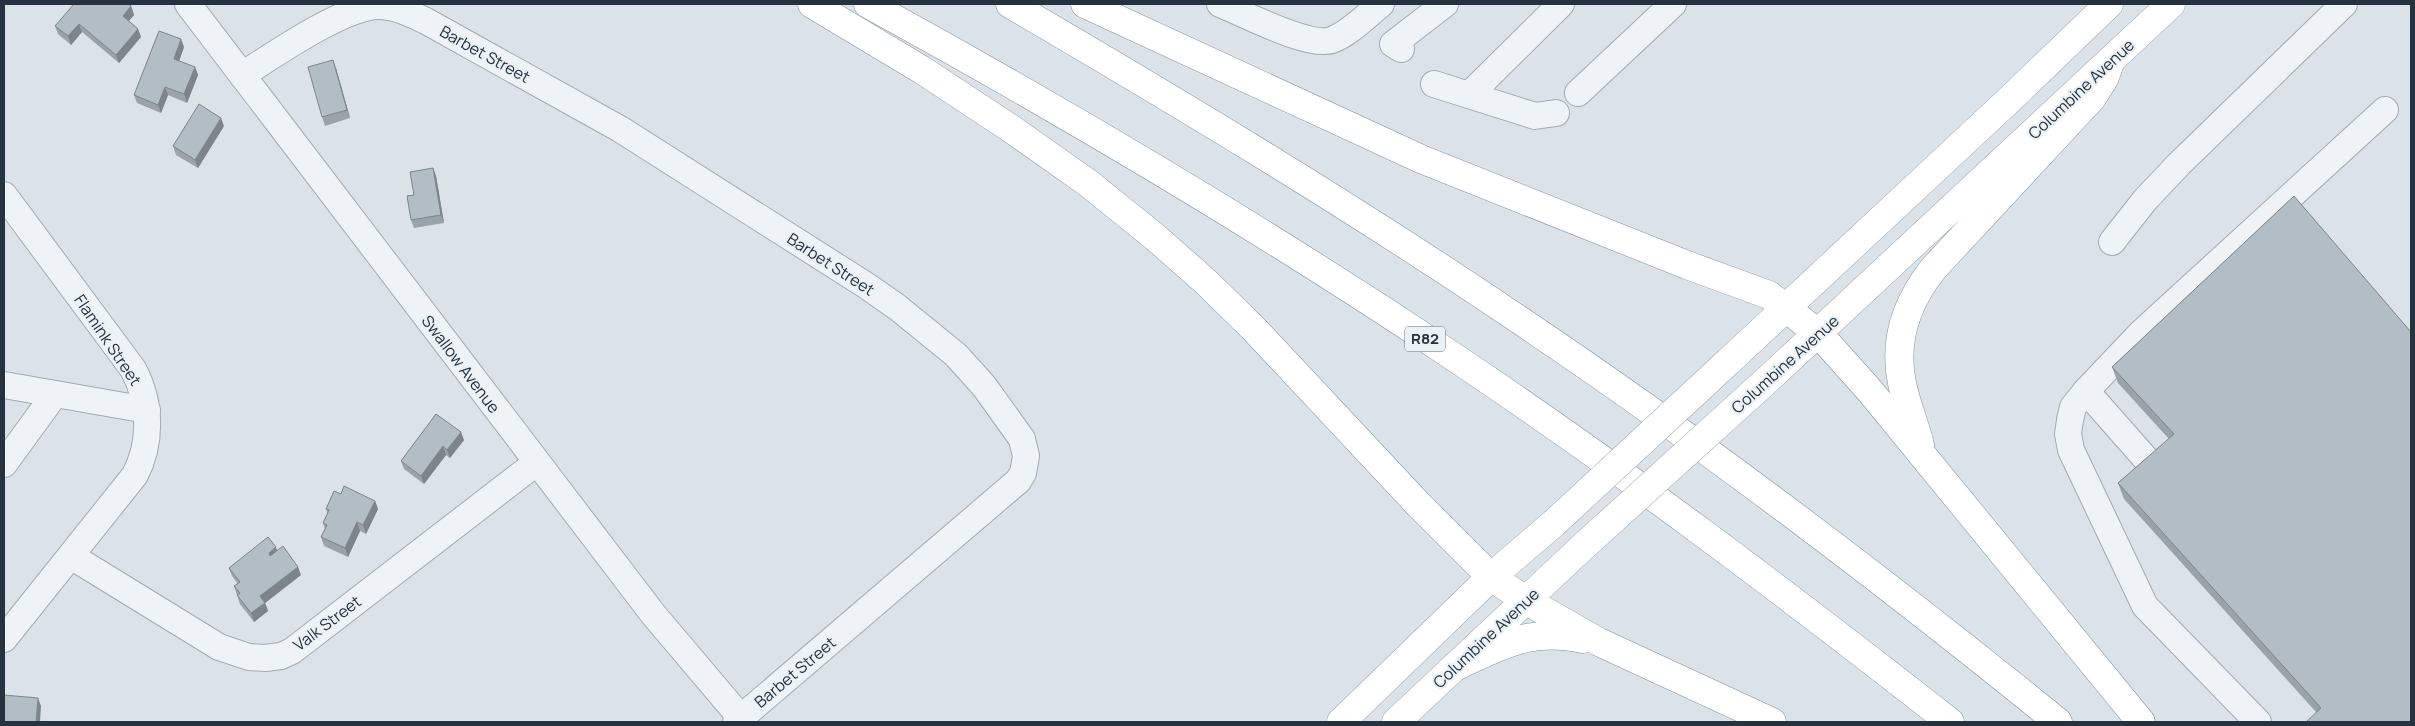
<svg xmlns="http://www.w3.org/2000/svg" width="2415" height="726" font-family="Manrope,sans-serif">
<rect width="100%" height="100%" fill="#dce3e8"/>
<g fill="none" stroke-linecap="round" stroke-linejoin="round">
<defs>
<g id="minor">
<path d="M 188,4 L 653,614 L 741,718"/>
<path d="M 1220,4 C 1245,14 1309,48 1332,40 C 1350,33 1366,16 1381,4"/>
<path d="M 1401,49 L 1393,44 L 1445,4"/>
<path d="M 242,75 C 274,55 344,6 379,6 C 395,6 411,14 426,21 L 620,129 L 867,286 L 897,307 L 956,355 L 984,386 L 1022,439 L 1026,456 L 1023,473 L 1018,481 L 736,722"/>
<path d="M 1434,84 L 1535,116 L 1556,113"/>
<path d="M 1578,93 L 1673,4"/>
<path d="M 1470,94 L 1561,4"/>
<path d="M 4,195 L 133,369 C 151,402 152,442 135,475 L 4,639"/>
<path d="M 2112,242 L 2145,200 L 2179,164 L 2344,4"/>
<path d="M 4,385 L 147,410"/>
<path d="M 2086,391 L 2153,467"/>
<path d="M 4,464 L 55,394"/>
<path d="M 71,556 L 219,647 L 249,657 L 265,658 L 281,656 L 292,651 L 536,463"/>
<path d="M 2258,722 L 2145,606 L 2071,450 L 2068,434 L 2070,420 L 2073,407 L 2086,391 L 2142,332 L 2385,110"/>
</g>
<g id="major">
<path d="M 1729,361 L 2009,100 L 2109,4"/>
<path d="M 1766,381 L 2171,4"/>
<path d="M 1341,722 L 1491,577 L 1554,523"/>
<path d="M 1396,722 L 1587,543"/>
</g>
<g id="highway">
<path d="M 812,4 L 922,70 L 1010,128 L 1088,183 L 1155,237 L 1206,282 L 1254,329 L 1418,504 L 1491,577 L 1527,601 L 1599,642 L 1772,722"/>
<path d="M 868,4 C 1063,111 1254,224 1439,347 C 1615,464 1784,592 1950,722"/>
<path d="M 1010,4 C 1181,104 1351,206 1515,317 C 1703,443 1883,580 2058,722"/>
<path d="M 1085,4 L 1421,159 L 1687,265 L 1769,295 L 1819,334 L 1870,391 L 2141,722"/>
<path d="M 1920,445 C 1915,424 1906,404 1902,383 C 1893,340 1907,302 1933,269 L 2092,98 L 2104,79 L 2110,63"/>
<path d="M 1457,666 C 1504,644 1530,628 1583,639"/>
</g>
</defs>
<use href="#minor" stroke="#a1abb2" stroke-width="28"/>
<use href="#major" stroke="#9aa9b5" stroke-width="29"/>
<use href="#highway" stroke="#8293a0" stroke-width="29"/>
<use href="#minor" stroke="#eff3f6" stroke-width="26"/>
<use href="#major" stroke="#fff" stroke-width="28"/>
<use href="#highway" stroke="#fff" stroke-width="28"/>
<defs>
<g id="major-bridge">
<path d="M 1554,523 L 1729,361"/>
<path d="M 1587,543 L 1766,381"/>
</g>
</defs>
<use href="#major-bridge" stroke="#9aa9b5" stroke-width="29" stroke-linecap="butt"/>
<use href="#major-bridge" stroke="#fff" stroke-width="28"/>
</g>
<g fill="#9aa3a9">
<path d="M 131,6 L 134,15 L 129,21 L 138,29 L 141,37 L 119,63 L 82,32 L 71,45 L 58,34 L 55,26 Z"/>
<path d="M 184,47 L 179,61 L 195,67 L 198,75 L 187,103 L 168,95 L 161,113 L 137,103 L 134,95 Z"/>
<path d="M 336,68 L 350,118 L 325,126 L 322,117 Z"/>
<path d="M 224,126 L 198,168 L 176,155 L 173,146 Z"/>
<path d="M 433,168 L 436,176 L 444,223 L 414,228 L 411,220 L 414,195 Z"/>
<path d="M 2294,196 L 2411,722 L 2316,712 L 2124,499 L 2118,483 L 2169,439 L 2118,383 L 2112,367 Z"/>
<path d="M 436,414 L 464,440 L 450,458 L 446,455 L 424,484 L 404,469 L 401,461 Z"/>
<path d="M 341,494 L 375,501 L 378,509 L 366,534 L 360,531 L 348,557 L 324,546 L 321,537 L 325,529 L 323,523 L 328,514 L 326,509 Z"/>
<path d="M 277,551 L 301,575 L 265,603 L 268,611 L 254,622 L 240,604 L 234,586 L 238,584 L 232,576 L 229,568 Z"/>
</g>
<g fill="#7d848a">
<path d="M 131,6 L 134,15 L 126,24 L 123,16 Z"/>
<path d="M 79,24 L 82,32 L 71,45 L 68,36 Z"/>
<path d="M 138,29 L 141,37 L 119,63 L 116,55 Z"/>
<path d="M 181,39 L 184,47 L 177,67 L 174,59 Z"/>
<path d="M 333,60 L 336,68 L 350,118 L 347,110 Z"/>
<path d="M 195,67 L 198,75 L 187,103 L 184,94 Z"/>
<path d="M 165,87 L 168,95 L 161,113 L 158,105 Z"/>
<path d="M 221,118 L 224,126 L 198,168 L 195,160 Z"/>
<path d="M 433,168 L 436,176 L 444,223 L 441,215 Z"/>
<path d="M 461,432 L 464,440 L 450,458 L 447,450 Z"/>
<path d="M 443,446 L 446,455 L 424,484 L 421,476 Z"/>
<path d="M 375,501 L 378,509 L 366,534 L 363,525 Z"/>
<path d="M 357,522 L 360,531 L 348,557 L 345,548 Z"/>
<path d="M 276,547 L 279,556 L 272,561 L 269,553 Z"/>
<path d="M 298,567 L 301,575 L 265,603 L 268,611 L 254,622 L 251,613 L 260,596 Z"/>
<path d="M 38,698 L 41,706 L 40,722 L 36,722 Z"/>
</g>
<g fill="#b3bdc5" stroke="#7d848a">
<path d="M 74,4 L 128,4 L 131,6 L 123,16 L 138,29 L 116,55 L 79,24 L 68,36 L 55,26 Z"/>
<path d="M 159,31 L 181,39 L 174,59 L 195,67 L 184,94 L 165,87 L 158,105 L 134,95 Z"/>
<path d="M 333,60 L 347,110 L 322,117 L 308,67 Z"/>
<path d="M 199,104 L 221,118 L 195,160 L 173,146 Z"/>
<path d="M 433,168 L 441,215 L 411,220 L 407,196 L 414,195 L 410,172 Z"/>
<path d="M 2294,196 L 2411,332 L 2411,722 L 2306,722 L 2321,708 L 2118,483 L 2174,434 L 2112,367 Z"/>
<path d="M 436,414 L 461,432 L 447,450 L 443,446 L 421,476 L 401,461 Z"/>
<path d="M 344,486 L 375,501 L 363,525 L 357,522 L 345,548 L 321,537 L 327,525 L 323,523 L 329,510 L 326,509 L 334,491 L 341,494 Z"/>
<path d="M 268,537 L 276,547 L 269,553 L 270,556 L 283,546 L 298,567 L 260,596 L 265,603 L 251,613 L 237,595 L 240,593 L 234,586 L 240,582 L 229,568 Z"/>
<path d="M 4,695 L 38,698 L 36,722 L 4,722 Z"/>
</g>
<g text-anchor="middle" stroke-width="4.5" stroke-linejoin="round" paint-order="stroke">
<rect fill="#ebf1f5" stroke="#606c76" stroke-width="1" x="1405" y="326.5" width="40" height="25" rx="4"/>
<g font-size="15" font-weight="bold" fill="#24333f">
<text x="1425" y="344">R82</text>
</g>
<g font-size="16" fill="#24333f" stroke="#ebf1f5">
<text transform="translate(485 54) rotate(29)" y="6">Barbet Street</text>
<text transform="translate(2081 89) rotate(-43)" y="6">Columbine Avenue</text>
<text transform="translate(831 264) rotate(33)" y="6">Barbet Street</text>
<text transform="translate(108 340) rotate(56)" y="6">Flamink Street</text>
<text transform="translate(461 364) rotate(53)" y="6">Swallow Avenue</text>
<text transform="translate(1785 364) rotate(-42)" y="6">Columbine Avenue</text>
<text transform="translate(327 623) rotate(-37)" y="6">Valk Street</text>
<text transform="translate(1486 638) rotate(-43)" y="6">Columbine Avenue</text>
<text transform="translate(795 672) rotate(-40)" y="6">Barbet Street</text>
</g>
</g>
<rect width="2415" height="726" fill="none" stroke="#24333f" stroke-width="10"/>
</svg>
